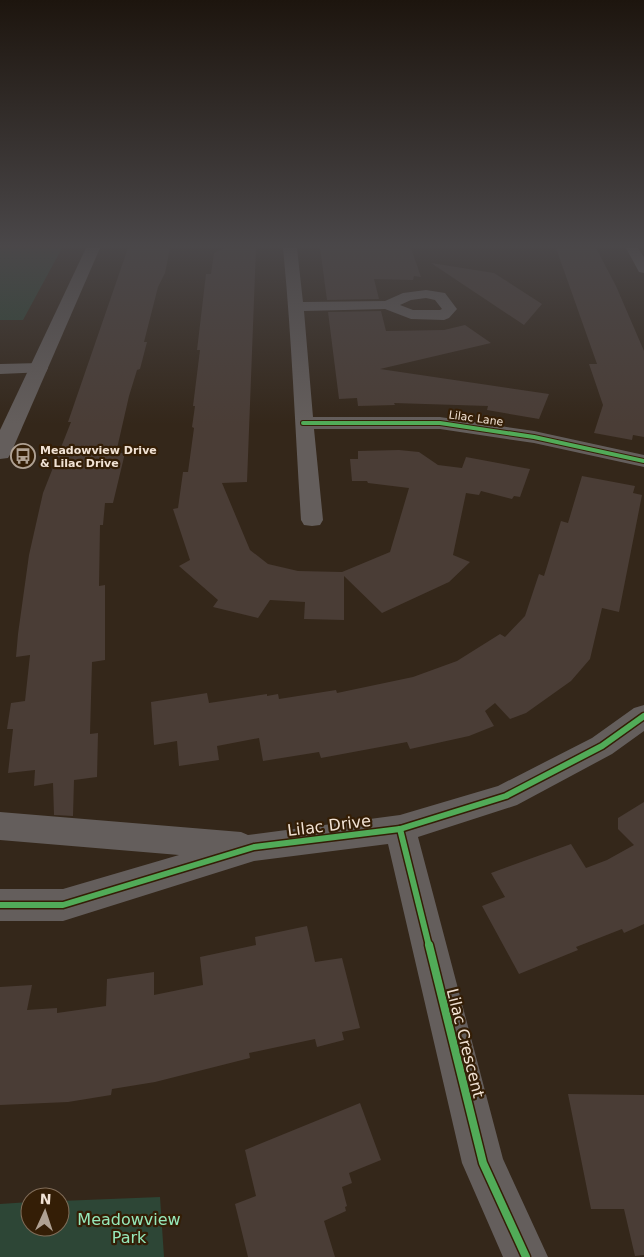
<svg xmlns="http://www.w3.org/2000/svg" width="644" height="1257" font-family="'DejaVu Sans',sans-serif">
<rect width="100%" height="100%" fill="#34271a"/>
<g fill="#2d4636">
<path d="M 0,248 L 62,248 L 23,320 L 0,320 Z"/>
<path d="M 160,1197 L 164,1257 L 0,1257 L 0,1204 L 30,1202 L 30,1227 L 60,1227 L 60,1201 Z"/>
</g>
<g fill="#4a3d36">
<path d="M 128,248 L 170,248 L 165,273 L 158,287 L 144,342 L 147,342 L 140,369 L 137,370 L 129,396 L 116,453 L 125,453 L 113,503 L 105,503 L 103,525 L 100,525 L 99,586 L 105,585 L 105,660 L 92,662 L 90,734 L 98,733 L 97,777 L 74,780 L 73,816 L 54,815 L 53,783 L 34,786 L 35,770 L 8,773 L 13,729 L 7,729 L 11,703 L 25,701 L 30,655 L 16,657 L 18,634 L 29,555 L 43,493 L 71,422 L 68,422 Z"/>
<path d="M 224,248 L 256,248 L 247,482 L 222,483 L 250,550 L 268,564 L 298,571 L 342,572 L 390,552 L 409,488 L 368,483 L 367,481 L 352,481 L 350,459 L 358,459 L 358,451 L 399,450 L 419,452 L 438,465 L 462,468 L 466,457 L 530,469 L 520,497 L 514,496 L 512,499 L 481,491 L 479,495 L 466,493 L 453,555 L 470,562 L 449,582 L 382,613 L 344,576 L 344,620 L 304,619 L 305,602 L 270,600 L 258,618 L 213,607 L 218,600 L 179,566 L 190,560 L 173,509 L 178,508 L 183,472 L 188,472 L 194,428 L 192,427 L 195,406 L 193,406 L 200,350 L 197,350 L 206,274 L 211,274 L 214,253 Z"/>
<path d="M 320,248 L 411,248 L 421,277 L 414,276 L 413,280 L 374,279 L 379,299 L 327,300 Z"/>
<path d="M 556,248 L 596,248 L 616,286 L 644,351 L 644,437 L 633,435 L 632,440 L 594,433 L 603,405 L 589,364 L 597,364 Z"/>
<path d="M 431,263 L 494,273 L 542,304 L 524,325 Z"/>
<path d="M 381,311 L 386,331 L 444,330 L 465,325 L 491,343 L 380,369 L 549,394 L 539,419 L 487,410 L 488,406 L 394,403 L 395,405 L 358,406 L 357,398 L 339,399 L 328,312 Z"/>
<path d="M 582,476 L 635,486 L 633,493 L 642,495 L 619,612 L 602,608 L 590,659 L 571,681 L 526,713 L 510,719 L 495,703 L 485,711 L 494,726 L 469,736 L 410,749 L 407,742 L 321,758 L 319,752 L 263,761 L 259,738 L 217,746 L 219,760 L 179,766 L 177,741 L 154,745 L 151,702 L 207,693 L 209,703 L 267,694 L 267,696 L 278,694 L 279,699 L 336,690 L 337,693 L 413,677 L 457,661 L 500,634 L 505,637 L 525,616 L 539,574 L 544,576 L 561,521 L 568,523 Z"/>
<path d="M 644,802 L 644,924 L 624,933 L 622,929 L 576,947 L 578,950 L 519,974 L 482,906 L 505,897 L 491,873 L 571,844 L 586,868 L 607,860 L 634,845 L 618,829 L 618,818 Z"/>
<path d="M 307,926 L 315,962 L 342,958 L 360,1028 L 342,1032 L 344,1040 L 317,1047 L 315,1039 L 249,1053 L 250,1058 L 155,1082 L 112,1089 L 111,1095 L 68,1102 L 0,1105 L 0,987 L 32,985 L 27,1010 L 57,1008 L 57,1013 L 106,1006 L 107,979 L 154,972 L 154,995 L 203,985 L 200,957 L 256,945 L 255,937 Z"/>
<path d="M 568,1094 L 644,1095 L 644,1255 L 635,1256 L 624,1209 L 591,1209 Z"/>
<path d="M 360,1103 L 381,1160 L 349,1173 L 352,1183 L 342,1187 L 347,1206 L 345,1207 L 346,1211 L 324,1221 L 335,1257 L 248,1257 L 235,1204 L 256,1196 L 245,1150 Z"/>
</g>
<g fill="none" stroke-linecap="round" stroke-linejoin="round">
<g fill="#645e5c" fill-rule="evenodd">
<path d="M 283,248 L 297,248 L 303,302 L 385,301 L 403,293 L 426,290 L 445,293 L 457,309 L 449,318 L 444,320 L 411,319 L 385,309 L 304,311 L 313,417 L 440,417 L 534,431 L 644,455 L 644,467 L 534,443 L 440,429 L 314,429 L 323,520 L 320,525 L 312,526 L 304,525 L 301,520 C 295,429 292,340 283,248 ZM 426,298 L 435,300 L 442,309 L 440,310 L 413,310 L 400,305 L 411,300 Z"/>
<path d="M 626,248 L 638,248 L 644,257 L 644,273 L 639,272 Z"/>
<path d="M 40,363 L 46,364 L 48,368 L 46,372 L 0,374 L 0,364 Z"/>
<path d="M 644,705 L 644,731 L 612,754 L 517,805 L 418,837 L 503,1159 L 548,1257 L 503,1257 L 462,1163 L 388,844 L 254,861 L 63,921 L 0,921 L 0,889 L 63,889 L 179,855 L 0,840 L 0,812 L 241,832 L 248,835 L 400,815 L 498,786 L 592,738 L 634,708 Z"/>
</g>
<path fill="#645e5c" fill-rule="evenodd" d="M 86,248 L 100,248 L 11,453 L 8,458 L 0,459 L 0,430 Z"/>
<defs>
<path id="cycleway-far2" d="M 303,423 L 440,423 L 534,437 L 644,461"/>
<g id="cycleway-far1">
<path d="M 400,829 L 429,946"/>
<path d="M 0,905 L 63,905 L 254,847 L 400,829 L 506,796 L 602,746 L 644,716"/>
</g>
<path id="cycleway" d="M 429,945 L 483,1163 L 526,1257"/>
</defs>
<use href="#cycleway-far2" stroke="#341e06" stroke-width="6"/>
<use href="#cycleway-far1" stroke="#341e06" stroke-width="9"/>
<use href="#cycleway" stroke="#341e06" stroke-width="11"/>
<use href="#cycleway-far2" stroke="#51ab58" stroke-width="4"/>
<use href="#cycleway-far1" stroke="#51ab58" stroke-width="6"/>
<use href="#cycleway" stroke="#51ab58" stroke-width="8"/>
</g>
<linearGradient id="sky" x2="0" y2="1"><stop stop-color="#1d150e"/><stop offset="0.58" stop-color="#4a4749"/><stop offset="1" stop-color="#4a4749" stop-opacity="0"/></linearGradient>
<rect width="644" height="424" fill="url(#sky)"/>
<defs>
<symbol id="bus-ring" viewBox="-11 -11 22 22"><circle r="9.5" fill="#341e06" stroke="#afa193" stroke-width="1.5"/><path d="M-5-6H5V4H4V6H2V4H-2V6H-4V4H-5ZM-3.5-4V0h7V-4ZM-3.5 1.2v1.5H-2V1.2ZM2 1.2v1.5H3.5V1.2Z" fill="#afa193"/></symbol>
</defs>
<g fill-rule="evenodd">
<use href="#bus-ring" x="9" y="442" width="28" height="28"/>
</g>
<g text-anchor="middle" stroke-width="4.5" stroke-linejoin="round" paint-order="stroke">
<g font-size="11" fill="#f1e2d4" stroke="#341e06">
<text transform="translate(476 418) rotate(8)" y="4">Lilac Lane</text>
</g>
<g font-size="11" font-weight="bold" fill="#f1e2d4" stroke="#341e06" text-anchor="start">
<text x="40" y="454">Meadowview Drive<tspan x="40" dy="13">&amp; Lilac Drive</tspan></text>
</g>
<g font-size="16" fill="#f1e2d4" stroke="#341e06">
<text transform="translate(329 825) rotate(-7)" y="6">Lilac Drive</text>
<text transform="translate(466 1043) rotate(76)" y="6">Lilac Crescent</text>
</g>
<g font-size="16" fill="#96e8ba" stroke="#341e06">
<text x="129" y="1225">Meadowview<tspan x="129" dy="18">Park</tspan></text>
</g>
</g>
<g transform="translate(45 1212) rotate(3)"><circle r="24" fill="#341e06" stroke="#806c58"/>
<path d="M0-4L9 19L0 12L-9 19Z" fill="#afa193"/>
<text y="-8" font-size="14" font-weight="bold" text-anchor="middle" fill="#f1e2d4">N</text>
</g>
</svg>
